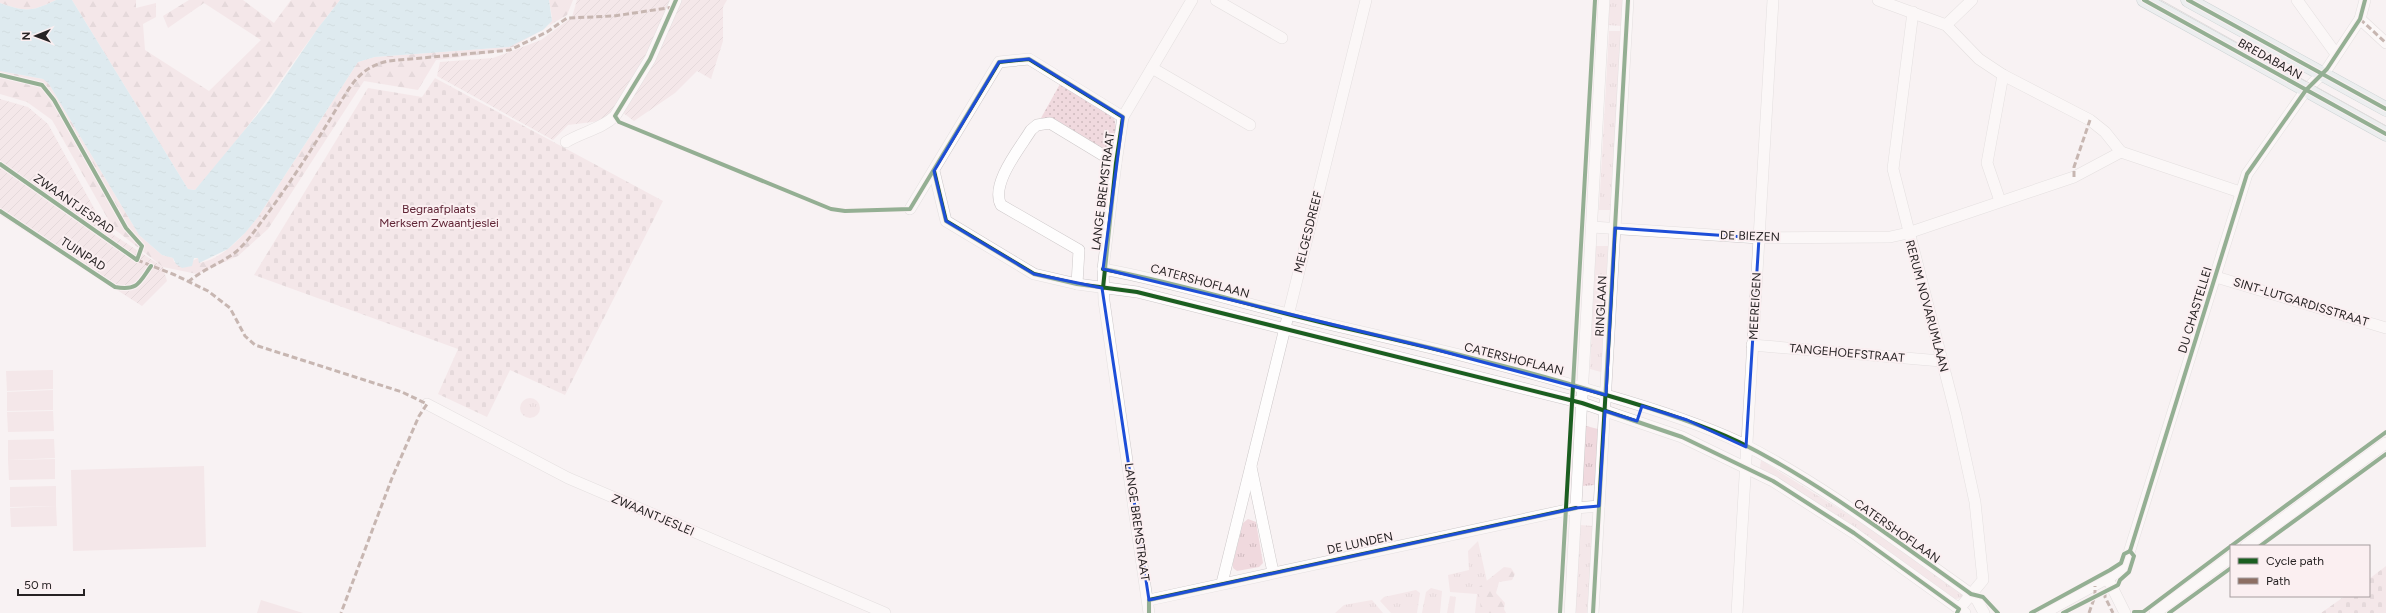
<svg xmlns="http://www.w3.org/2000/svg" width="2386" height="613" font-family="Figtree,sans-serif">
<defs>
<pattern id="grass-tufts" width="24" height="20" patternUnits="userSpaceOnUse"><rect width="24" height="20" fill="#f0d9de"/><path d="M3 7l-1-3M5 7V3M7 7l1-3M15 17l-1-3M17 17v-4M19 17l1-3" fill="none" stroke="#cebabe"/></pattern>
<pattern id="forest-firs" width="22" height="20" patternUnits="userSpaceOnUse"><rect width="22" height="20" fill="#f0d9de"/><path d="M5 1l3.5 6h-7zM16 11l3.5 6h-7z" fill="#cebabe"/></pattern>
<pattern id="cemetery-stones" width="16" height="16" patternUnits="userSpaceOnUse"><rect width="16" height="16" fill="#f0d9de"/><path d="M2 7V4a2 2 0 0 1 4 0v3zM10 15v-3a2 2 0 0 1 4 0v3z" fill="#cebabe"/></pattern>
<pattern id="park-dots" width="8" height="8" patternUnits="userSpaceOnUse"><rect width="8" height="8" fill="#f0d9de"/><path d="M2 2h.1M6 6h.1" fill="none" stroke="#cebabe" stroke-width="1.8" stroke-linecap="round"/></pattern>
<pattern id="garden-furrows" width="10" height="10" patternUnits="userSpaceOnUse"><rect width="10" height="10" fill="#f0d9de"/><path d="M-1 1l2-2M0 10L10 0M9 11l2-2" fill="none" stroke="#cebabe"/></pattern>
<pattern id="water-ripples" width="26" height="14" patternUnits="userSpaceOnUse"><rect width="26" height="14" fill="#bfe1ec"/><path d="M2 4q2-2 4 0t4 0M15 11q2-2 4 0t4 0" fill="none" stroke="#a4c1ca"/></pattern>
</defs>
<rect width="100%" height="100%" fill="#f8f2f3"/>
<g fill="url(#grass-tufts)">
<path d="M 1610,0 L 1623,0 L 1621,26 L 1608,25 Z"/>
<path d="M 1609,31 L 1621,31 L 1611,210 L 1599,210 Z"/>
<path d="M 1596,246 L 1608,246 L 1601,372 L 1590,369 Z"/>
<circle cx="530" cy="408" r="10"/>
<path d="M 1586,426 L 1598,429 L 1595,485 L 1582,486 Z"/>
<path d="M 1761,460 L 1873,530 L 1962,593 L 1962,598 L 1955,599 L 1870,538 L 1760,468 Z"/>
<path d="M 1248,519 L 1256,522 L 1263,563 L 1259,567 L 1237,571 L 1233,568 L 1233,563 L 1243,523 Z"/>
<path d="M 1580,525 L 1593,526 L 1588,613 L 1575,613 Z"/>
<path d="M 1478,541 L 1494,613 L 1475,613 L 1477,594 L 1450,592 L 1448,575 L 1469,570 L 1468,551 Z"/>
<path d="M 1431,588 L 1442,591 L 1440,613 L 1422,613 L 1426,592 Z"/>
<path d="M 1416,590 L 1420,593 L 1417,613 L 1391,613 L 1380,601 L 1384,597 Z"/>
<path d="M 1450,596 L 1456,597 L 1454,613 L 1447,613 Z"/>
<path d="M 1372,600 L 1383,613 L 1335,613 L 1344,605 Z"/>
</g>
<g fill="url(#forest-firs)">
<path d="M 0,0 L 56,0 C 31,12 26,12 0,3 Z"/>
<path d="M 72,0 L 136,0 L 136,8 L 156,3 L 156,17 L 143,24 L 145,50 L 209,91 L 261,40 L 204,3 L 168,28 L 163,16 L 189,0 L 243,0 L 274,23 L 291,0 L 340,0 C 290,62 250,131 195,190 L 188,189 Z"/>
<path d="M 549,0 L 573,0 L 567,15 L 509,49 L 486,54 L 436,60 L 418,90 L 364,81 L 268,229 L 238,256 L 197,274 L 163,267 L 113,228 L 52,120 L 27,102 L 0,94 L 0,71 L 43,79 L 49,84 L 139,235 L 162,255 L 173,258 L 174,262 L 192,261 L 198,258 L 200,263 C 224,258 243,236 258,217 L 358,62 L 375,57 L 509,47 L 549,26 L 552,18 Z"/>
<path d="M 1504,567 L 1511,568 L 1515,574 L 1512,580 L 1499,582 L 1496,593 L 1505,603 L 1504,609 L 1506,613 L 1481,613 L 1479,587 Z"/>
</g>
<g fill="url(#cemetery-stones)">
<path d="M 435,78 L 663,201 L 565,395 L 510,370 L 487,417 L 438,394 L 458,349 L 254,275 L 368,88 L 422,97 Z"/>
<path d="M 2386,566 L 2386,613 L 2321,613 L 2345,596 L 2369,596 L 2369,579 Z"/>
</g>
<path fill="url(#park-dots)" d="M 1060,84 L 1114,118 L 1116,127 L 1112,149 L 1109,152 L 1105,150 L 1056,120 L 1041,118 Z"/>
<g fill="url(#garden-furrows)">
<path d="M 577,0 L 672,0 L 672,5 L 616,111 L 600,121 L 568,125 L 553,140 L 437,76 L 440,62 L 493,58 L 541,40 L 572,17 Z"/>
<path d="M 681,0 L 727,0 L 723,7 L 723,41 L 711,79 L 697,71 L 675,93 L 634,121 L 622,112 Z"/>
<path d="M 0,99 L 28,107 L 48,124 L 106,230 L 163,267 L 167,281 L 142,306 L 0,215 Z"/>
</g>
<g fill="#f0d9de">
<path d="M 53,370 L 53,389 L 7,391 L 6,371 Z"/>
<path d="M 53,390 L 53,410 L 7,411 L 7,392 Z"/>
<path d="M 53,411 L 54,431 L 8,432 L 7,412 Z"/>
<path d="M 54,439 L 55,458 L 8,460 L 8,440 Z"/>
<path d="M 55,459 L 55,479 L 9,480 L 8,460 Z"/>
<path d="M 204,466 L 206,547 L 73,551 L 71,470 Z"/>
<path d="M 56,486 L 56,506 L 10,507 L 10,487 Z"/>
<path d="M 56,506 L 57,526 L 11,527 L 10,508 Z"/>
<path d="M 261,600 L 303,613 L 257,613 Z"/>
</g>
<path fill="url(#water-ripples)" d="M 56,0 L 72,0 L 188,189 L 195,190 L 267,103 L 318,28 L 340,0 L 549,0 L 552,21 L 543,30 L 509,47 L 375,57 L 358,62 L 258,217 L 245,233 L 228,249 L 199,263 L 198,258 L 194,258 L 192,266 L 182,268 L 176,264 L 173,258 L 162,255 L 139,235 L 49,84 L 43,79 L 0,71 L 0,3 C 26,12 31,12 56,0 Z"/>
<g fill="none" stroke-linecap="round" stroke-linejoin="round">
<defs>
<g id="minor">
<path d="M 1216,0 L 1282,38"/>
<path d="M 1878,0 L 1946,25 L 1979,59 L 2003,75 L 2090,120 L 2105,132 L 2121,152"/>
<path d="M 2297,0 L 2336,54"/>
<path d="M 1913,12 L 1893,169 L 1956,415 L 1975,502 L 1983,580 L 1959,609"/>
<path d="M 2360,19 L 2386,43"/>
<path d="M 1946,25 L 1972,0"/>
<path d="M 1152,68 L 1250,125"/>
<path d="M 566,142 C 582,132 602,129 615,116 L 650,59 L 676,0"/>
<path d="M 2121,152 L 2240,192"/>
<path d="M 934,171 L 946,221 L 1034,274 L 1077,284 L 1137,292 L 1582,403 L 1682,437 L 1773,481 L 1854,533 L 1965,613"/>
<path d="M 2000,201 L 1987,163 L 2003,75"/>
<path d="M 910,209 L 999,62 L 1029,59 L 1123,117"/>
<path d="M 1592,227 L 1759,238 L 1890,237 L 1908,233 L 2074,177 L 2121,152"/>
<path d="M 1103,269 C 1180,283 1255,307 1332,325 C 1424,346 1516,367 1606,395 C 1651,408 1696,422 1739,442 C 1821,483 1896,541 1971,594 L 1977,600 L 1984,613"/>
<path d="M 2216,277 L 2386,328"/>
<path d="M 1077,284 L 1079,250 L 1001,205 C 990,184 1020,148 1031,130 L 1037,125 L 1050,123 L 1116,163"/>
<path d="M 1752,345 L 1941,361"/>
<path d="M 427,404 L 568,478 L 885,613"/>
<path d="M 1251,467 L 1273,572"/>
<path d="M 2246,546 L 2386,443"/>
<path d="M 2108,579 L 2125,613"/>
<path d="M 1222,583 L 1366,0"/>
<path d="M 1149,600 L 1576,508 L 1599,506"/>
<path d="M 1149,613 L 1104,301 L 1103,269 L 1116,163 L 1123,117 L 1192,0"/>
<path d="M 1570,613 L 1604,0"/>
<path d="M 1593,613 L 1628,0"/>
<path d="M 1737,613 L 1773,0"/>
<path d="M 2044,613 L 2124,569 L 2247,174 L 2306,90 L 2327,69 L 2360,19 L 2365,0"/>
<path d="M 2155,613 L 2231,557"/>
</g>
<g id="major">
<path d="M 2144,0 L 2386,134"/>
<path d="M 2188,0 L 2386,109"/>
</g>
</defs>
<use href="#minor" stroke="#cdc8c9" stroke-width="12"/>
<use href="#major" stroke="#97aaaf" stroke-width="15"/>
<use href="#minor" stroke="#fefdfd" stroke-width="11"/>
<use href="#major" stroke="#dde9ea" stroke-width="14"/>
<path stroke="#c2c1c1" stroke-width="1" d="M 2161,0 L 2386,126"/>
<g stroke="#8d6e63" stroke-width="3" stroke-dasharray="6 3" stroke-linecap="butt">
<path d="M 2360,19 L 2386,43"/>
<path d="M 2074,177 L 2074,167 L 2090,120"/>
<path d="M 137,260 L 175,275 L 208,291 L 230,308 L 245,336 L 255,345 L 402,392 L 427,404 L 419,416 L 392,478 L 341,613"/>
<path d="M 188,282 C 203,269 222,263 237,251 C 249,240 258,226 268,213 C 292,180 314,146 335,111 C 351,86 358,68 388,61 L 510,50 L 547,32 L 567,18 L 614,16 L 674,7"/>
<path d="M 2105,592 L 2105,597 L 2113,613"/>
<path d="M 2089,613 L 2095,596 L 2095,586"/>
</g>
<defs>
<g id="cycleway">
<path d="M 676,0 L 650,59 L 615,116 L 619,122 L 831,209 L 845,211 L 910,209 L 999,62 L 1029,59 L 1123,117 L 1116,163 L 1103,288"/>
<path d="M 2144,0 L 2386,134"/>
<path d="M 2188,0 L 2386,109"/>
<path d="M 0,75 L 42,85 L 54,100 L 126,228 L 142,246 L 137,260 L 0,164"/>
<path d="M 934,171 L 946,221 L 1034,274 L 1077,284 L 1137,292 L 1582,403 L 1682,437 L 1773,481 L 1854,533 L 1959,609 L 1957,613"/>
<path d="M 0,211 L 115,287 C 138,291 139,283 151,266"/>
<path d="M 1103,269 C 1180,283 1255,307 1332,325 C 1424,346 1516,367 1606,395 C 1651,408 1696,422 1739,442 C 1821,483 1896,541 1971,594 L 1983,597 L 1998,613"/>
<path d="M 2231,546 L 2386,432"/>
<path d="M 2260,546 L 2386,454"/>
<path d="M 2130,551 L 2247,174 L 2306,90 L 2327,69 L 2360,19 L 2365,0"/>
<path d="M 2134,612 L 2143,612 L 2231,546"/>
<path d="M 1149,613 L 1149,600 L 1576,508"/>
<path d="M 1560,613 L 1595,0"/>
<path d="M 1593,613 L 1628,0"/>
<path d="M 2031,613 L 2110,570 L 2121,563 L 2124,554 L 2130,551"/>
<path d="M 2063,613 L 2118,585 L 2120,580 L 2129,572 L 2134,556 L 2130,551"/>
<path d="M 2169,613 L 2231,568"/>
</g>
</defs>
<use href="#cycleway" stroke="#fbeff1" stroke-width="6"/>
<use href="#cycleway" stroke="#1b5e20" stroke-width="4"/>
</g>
<path d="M0 0H2386V613H0ZM 1029,59 L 1123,117 L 1103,269 L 1430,348 L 1606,395 L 1615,228 L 1759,238 L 1746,447 L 1687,420 L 1642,406 L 1637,421 L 1605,411 L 1599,506 L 1576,508 L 1149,600 L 1102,288 L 1034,274 L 946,221 L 934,171 L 999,62 Z" fill="#f8f2f3" fill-opacity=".55" fill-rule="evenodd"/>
<path fill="none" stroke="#1d4ed8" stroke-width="3" stroke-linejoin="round" d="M 1029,59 L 1123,117 L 1103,269 L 1430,348 L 1606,395 L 1615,228 L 1759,238 L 1746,447 L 1687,420 L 1642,406 L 1637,421 L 1605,411 L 1599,506 L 1576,508 L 1149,600 L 1102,288 L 1034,274 L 946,221 L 934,171 L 999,62 Z"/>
<g text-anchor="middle" stroke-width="4" stroke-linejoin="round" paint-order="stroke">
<g font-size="12" fill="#262223" stroke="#fbeff1">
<text transform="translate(2270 59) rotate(29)" y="4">BREDABAAN</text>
<text transform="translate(1103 191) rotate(-83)" y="4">LANGE BREMSTRAAT</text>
<text transform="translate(74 204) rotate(35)" y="4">ZWAANTJESPAD</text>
<text transform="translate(1308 232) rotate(-76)" y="4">MELGESDREEF</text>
<text transform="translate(1750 236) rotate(2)" y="4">DE BIEZEN</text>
<text transform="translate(83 254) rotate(33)" y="4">TUINPAD</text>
<text transform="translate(1200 281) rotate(15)" y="4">CATERSHOFLAAN</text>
<text transform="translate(2301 302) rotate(17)" y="4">SINT-LUTGARDISSTRAAT</text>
<text transform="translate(1601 306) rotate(-87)" y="4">RINGLAAN</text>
<text transform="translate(1755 306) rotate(-87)" y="4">MEEREIGEN</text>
<text transform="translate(1927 306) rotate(75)" y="4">RERUM NOVARUMLAAN</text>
<text transform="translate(2195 310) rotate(-73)" y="4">DU CHASTELLEI</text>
<text transform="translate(1847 353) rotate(5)" y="4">TANGEHOEFSTRAAT</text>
<text transform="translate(1514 359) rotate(14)" y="4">CATERSHOFLAAN</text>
<text transform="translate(653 515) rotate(23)" y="4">ZWAANTJESLEI</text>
<text transform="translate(1137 522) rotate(82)" y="4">LANGE BREMSTRAAT</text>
<text transform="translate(1897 531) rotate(35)" y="4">CATERSHOFLAAN</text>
<text transform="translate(1360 543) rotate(-12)" y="4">DE LUNDEN</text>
</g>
<g font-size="12" fill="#5f2435" stroke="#fbeff1">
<text x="439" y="213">Begraafplaats<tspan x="439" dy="14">Merksem Zwaantjeslei</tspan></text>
</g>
</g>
<rect x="2230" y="545" width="140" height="52" fill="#fbeff1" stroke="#a69d9f"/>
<rect x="2238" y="558" width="20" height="6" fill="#1b5e20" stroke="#a69d9f"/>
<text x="2266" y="565" font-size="12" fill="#262223">Cycle path</text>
<rect x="2238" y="578" width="20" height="6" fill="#8d6e63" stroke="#a69d9f"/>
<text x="2266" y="585" font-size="12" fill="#262223">Path</text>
<g transform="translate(36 36) rotate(269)" stroke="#fbeff1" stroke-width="3" paint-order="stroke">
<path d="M0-3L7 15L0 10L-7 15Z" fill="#262223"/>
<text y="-6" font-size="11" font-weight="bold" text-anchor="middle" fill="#262223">N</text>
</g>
<path d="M18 589v6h66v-6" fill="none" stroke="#262223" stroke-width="2"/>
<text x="24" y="589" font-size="12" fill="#262223" stroke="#fbeff1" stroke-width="3" paint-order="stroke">50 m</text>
</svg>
